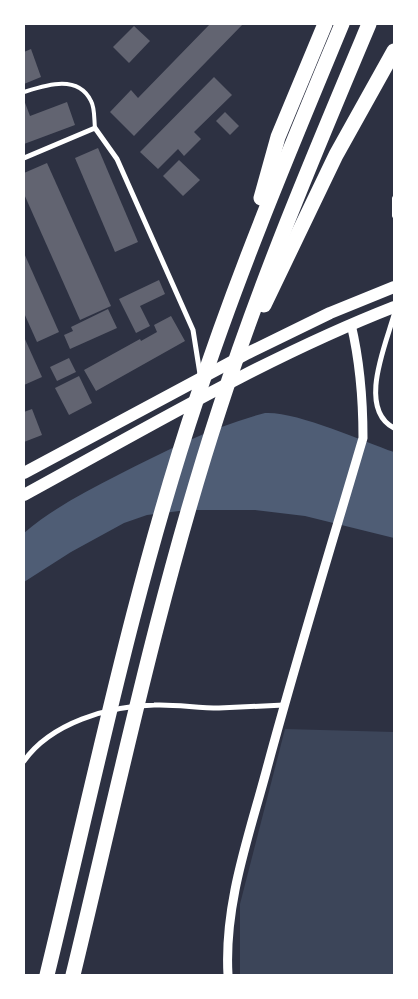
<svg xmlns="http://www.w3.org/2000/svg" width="418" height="999" font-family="'IBM Plex Serif',serif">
<rect width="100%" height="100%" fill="#2d3142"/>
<path fill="#3c4559" d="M 285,729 L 394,732 L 394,975 L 240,975 L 240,904 Z"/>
<path fill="#4f5d75" d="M 265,413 C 296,411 362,441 394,452 L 394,538 L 305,516 L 255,510 L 187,510 L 147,515 L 124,523 L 71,552 L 24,582 L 24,533 C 52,509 85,492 118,475 C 165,451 213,427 265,413 Z"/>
<g fill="#626471">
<path d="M 210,24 L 243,24 L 134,136 L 110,112 L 131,90 L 138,98 Z"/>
<path d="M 134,26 L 150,41 L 129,63 L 113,47 Z"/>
<path d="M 31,49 L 41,77 L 24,84 L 24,52 Z"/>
<path d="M 214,77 L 232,95 L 194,132 L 201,139 L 184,156 L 178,149 L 158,169 L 140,152 Z"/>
<path d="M 24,100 L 30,116 L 67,102 L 75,125 L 24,144 Z"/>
<path d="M 225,112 L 239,126 L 230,135 L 216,121 Z"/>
<path d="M 98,148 L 138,242 L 115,252 L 75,158 Z"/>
<path d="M 179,160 L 200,180 L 183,196 L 163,176 Z"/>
<path d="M 47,163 L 111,306 L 80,320 L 24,194 L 24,173 Z"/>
<path d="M 24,253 L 59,332 L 37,342 L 24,313 Z"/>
<path d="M 159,280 L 165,294 L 140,306 L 150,326 L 136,333 L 119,299 Z"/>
<path d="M 108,309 L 117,328 L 70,349 L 64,335 L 73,331 L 71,327 Z"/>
<path d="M 171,316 L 185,341 L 96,391 L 84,370 L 140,339 L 141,341 L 157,332 L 154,325 Z"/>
<path d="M 24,337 L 42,377 L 24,385 Z"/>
<path d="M 69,358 L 76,372 L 57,381 L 50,367 Z"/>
<path d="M 79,376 L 92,403 L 69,415 L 55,388 Z"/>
<path d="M 32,409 L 42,435 L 24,442 L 24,412 Z"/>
</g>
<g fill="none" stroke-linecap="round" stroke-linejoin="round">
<g stroke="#fff" stroke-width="4">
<path d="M 24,92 C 46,85 78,74 91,101 C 95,108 94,120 95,128"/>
<path d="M 394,198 L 394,216"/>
</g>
<g stroke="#fff" stroke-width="5">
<path d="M 24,158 L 95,128 L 117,159 L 193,330 L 200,374"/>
<path d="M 394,315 C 386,344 357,409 394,428"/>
<path d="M 24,761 C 51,723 108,706 154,705 C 175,704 197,708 219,708 C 241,707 263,706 284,705"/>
</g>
<path stroke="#fff" stroke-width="9" d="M 228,975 C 224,905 248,839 266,772 C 296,660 330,550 363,438 C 363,399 360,362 351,324"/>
<g stroke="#fff" stroke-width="12">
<path d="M 24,473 L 248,353 L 330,313 L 394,287"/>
<path d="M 24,495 C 145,429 266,357 394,307"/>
</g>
<g stroke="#fff" stroke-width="15">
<path d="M 261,198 L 278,137 L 325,24"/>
<path d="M 264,305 L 336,155 L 394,51"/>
<path d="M 47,975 C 94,782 134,586 197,398 C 239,270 291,147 342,24"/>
<path d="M 73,975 C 119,785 159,593 220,407 C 262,277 316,150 369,24"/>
</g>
</g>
<rect width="418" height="999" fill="none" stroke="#ffffff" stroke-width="50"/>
</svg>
